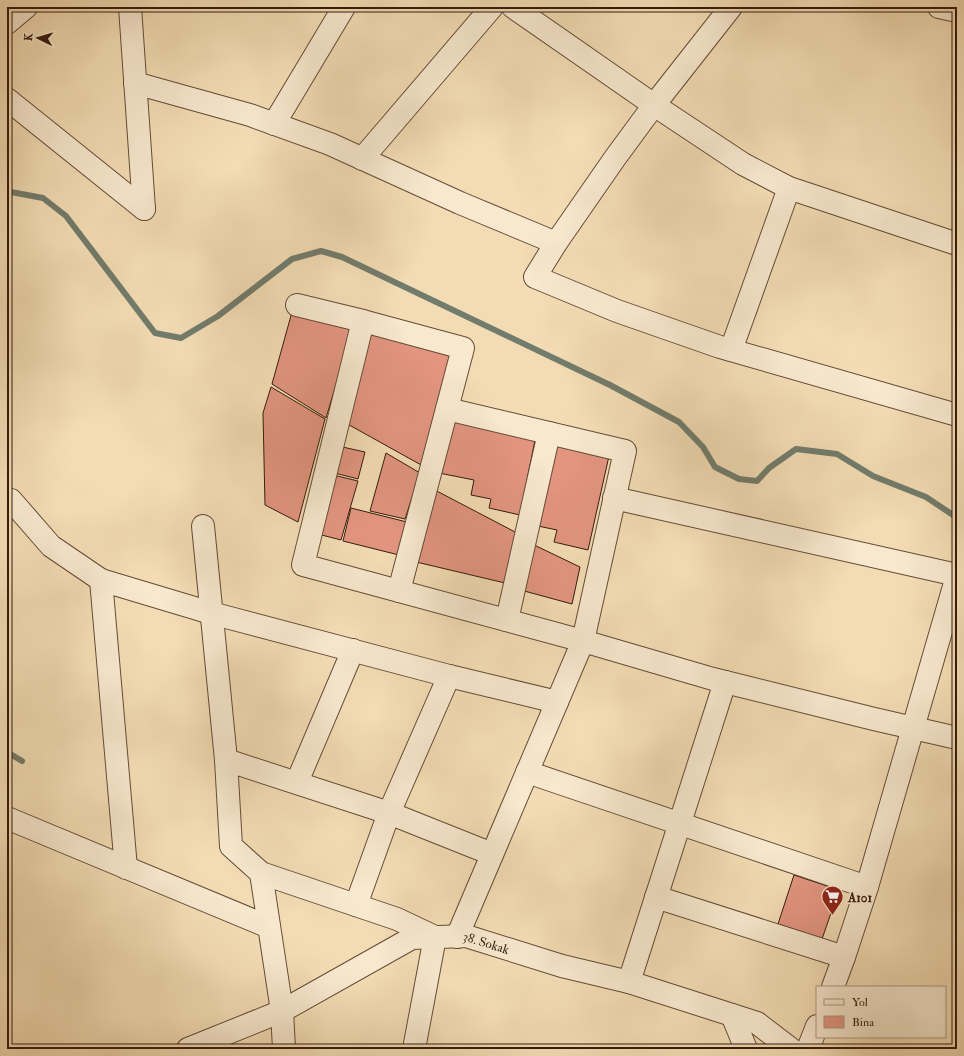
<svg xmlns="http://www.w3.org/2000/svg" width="964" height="1056" font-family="'IM FELL Double Pica',serif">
<rect width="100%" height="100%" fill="#f3dcb4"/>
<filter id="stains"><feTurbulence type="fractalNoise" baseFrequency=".005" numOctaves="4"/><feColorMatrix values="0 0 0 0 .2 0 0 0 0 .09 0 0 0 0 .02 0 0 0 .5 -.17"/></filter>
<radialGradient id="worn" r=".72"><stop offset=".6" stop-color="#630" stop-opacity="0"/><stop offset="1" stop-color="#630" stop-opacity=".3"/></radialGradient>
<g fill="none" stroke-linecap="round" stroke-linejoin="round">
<g stroke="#727c6c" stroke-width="6">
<path d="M 7,193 L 11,192 L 43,198 L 66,216 L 155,333 L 181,338 L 218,316 L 292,259 L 321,251 L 342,257 L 610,385 L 679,422 L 703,447 L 715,467 L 739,479 L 757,481 L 769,468 L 796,449 L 837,454 L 873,476 L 926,497 L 956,517"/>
<path d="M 7,752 L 22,761"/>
</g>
</g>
<g fill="#e39580" stroke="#341b0d">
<path d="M 292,312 L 352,330 L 326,418 L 272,384 Z"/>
<path d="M 367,331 L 453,355 L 423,466 L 342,421 Z"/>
<path d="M 271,387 L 325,419 L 298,522 L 265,505 L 263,413 Z"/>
<path d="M 450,417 L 536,435 L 520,515 L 489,508 L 491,499 L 471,495 L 474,480 L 439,473 Z"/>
<path d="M 550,444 L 609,456 L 588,550 L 554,542 L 557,530 L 533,525 Z"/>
<path d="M 338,446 L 365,452 L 358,479 L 331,472 Z"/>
<path d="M 386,453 L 420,473 L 405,519 L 370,511 Z"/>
<path d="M 329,474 L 358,481 L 341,540 L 314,533 Z"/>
<path d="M 431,488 L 517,533 L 505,583 L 412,561 Z"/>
<path d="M 351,508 L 407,522 L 399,555 L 343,541 Z"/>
<path d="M 530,543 L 580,567 L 572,604 L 517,589 Z"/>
<path d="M 794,875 L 839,890 L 822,939 L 778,924 Z"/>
</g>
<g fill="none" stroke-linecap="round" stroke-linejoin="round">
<defs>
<g id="minor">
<path d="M 130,7 L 144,209"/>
<path d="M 513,7 L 654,105 L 743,164 L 789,188 L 957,244"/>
<path d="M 939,7 L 957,11"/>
<path d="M 7,23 L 26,7"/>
<path d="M 135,83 L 250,115 L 330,144 L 460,203 L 556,243 L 615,158 L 654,105 L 731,7"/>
<path d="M 7,99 L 144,209"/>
<path d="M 274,124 L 344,7"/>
<path d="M 362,159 L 492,7"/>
<path d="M 556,243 L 535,277 L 617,311 L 720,347 L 957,415"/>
<path d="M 297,305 L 363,321 L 463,348 L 399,591"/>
<path d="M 363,321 L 303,565 L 583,641 L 713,679 L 874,719 L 957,738"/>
<path d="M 731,350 L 789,188"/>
<path d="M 447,409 L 625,451 L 583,641 L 457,937"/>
<path d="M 614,498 L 957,575"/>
<path d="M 11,500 L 51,546 L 101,580"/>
<path d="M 203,526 L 226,760 L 231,846 L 261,873 L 397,919 L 435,937 L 414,1049"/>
<path d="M 507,620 L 549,433"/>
<path d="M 449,676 L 557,702"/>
<path d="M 226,760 L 389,813 L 492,854"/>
<path d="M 527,772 L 867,887"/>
<path d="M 297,782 L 353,650"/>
<path d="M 7,818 L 269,927"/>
<path d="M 126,868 L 101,580 L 211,613 L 449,676 L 389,813 L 356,905"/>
<path d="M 261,873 L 282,1011 L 284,1049"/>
<path d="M 656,897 L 844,957"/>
<path d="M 629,982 L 725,682"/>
<path d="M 833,987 L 844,957 L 867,887 L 957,576"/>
<path d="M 732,1015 L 746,1049"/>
<path id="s1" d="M 188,1049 L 282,1011 L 412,938 L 466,936 L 562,966 L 629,982 L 757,1023 L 791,1049"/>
<path d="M 808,1049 L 817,1026"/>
</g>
</defs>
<use href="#minor" stroke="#644b37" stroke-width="24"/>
<use href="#minor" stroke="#f7e8ce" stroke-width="22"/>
</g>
<defs>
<symbol id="supermarket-pin" viewBox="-11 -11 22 30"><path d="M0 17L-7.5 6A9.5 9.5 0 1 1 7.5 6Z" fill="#8f2418" stroke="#f7e8ce"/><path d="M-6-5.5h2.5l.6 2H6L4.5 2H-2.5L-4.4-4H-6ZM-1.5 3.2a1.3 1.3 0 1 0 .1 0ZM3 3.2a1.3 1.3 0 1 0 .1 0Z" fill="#fff"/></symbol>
</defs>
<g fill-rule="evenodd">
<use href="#supermarket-pin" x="820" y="884" width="25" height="34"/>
</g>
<g text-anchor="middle" stroke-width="3.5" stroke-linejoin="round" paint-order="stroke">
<g font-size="13" font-weight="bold" fill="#341b0d" stroke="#f7e8ce" text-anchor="start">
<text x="848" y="902">A101</text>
</g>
<g font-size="13" fill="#341b0d" stroke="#f7e8ce">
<text dy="5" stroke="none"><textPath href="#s1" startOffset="326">38. Sokak</textPath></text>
</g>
</g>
<rect width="964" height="1056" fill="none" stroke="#f3dcb4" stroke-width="24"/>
<rect x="8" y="8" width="948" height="1040" fill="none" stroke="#341b0d" stroke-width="2"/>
<rect x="12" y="12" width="940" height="1032" fill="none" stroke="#341b0d"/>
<rect x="816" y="986" width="130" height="52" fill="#f7e8ce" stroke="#a99681"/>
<rect x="824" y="999" width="20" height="6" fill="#f7e8ce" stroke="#a99681"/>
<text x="852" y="1006" font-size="12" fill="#341b0d">Yol</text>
<rect x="824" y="1016" width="20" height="12" fill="#e39580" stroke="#a99681"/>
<text x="852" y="1026" font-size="12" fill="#341b0d">Bina</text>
<g transform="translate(38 38) rotate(275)" stroke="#f7e8ce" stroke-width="3" paint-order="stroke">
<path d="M0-3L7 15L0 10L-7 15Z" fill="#341b0d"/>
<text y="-6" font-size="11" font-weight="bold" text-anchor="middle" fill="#341b0d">K</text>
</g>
<rect width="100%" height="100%" filter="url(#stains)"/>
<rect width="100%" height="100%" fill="url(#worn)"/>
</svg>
